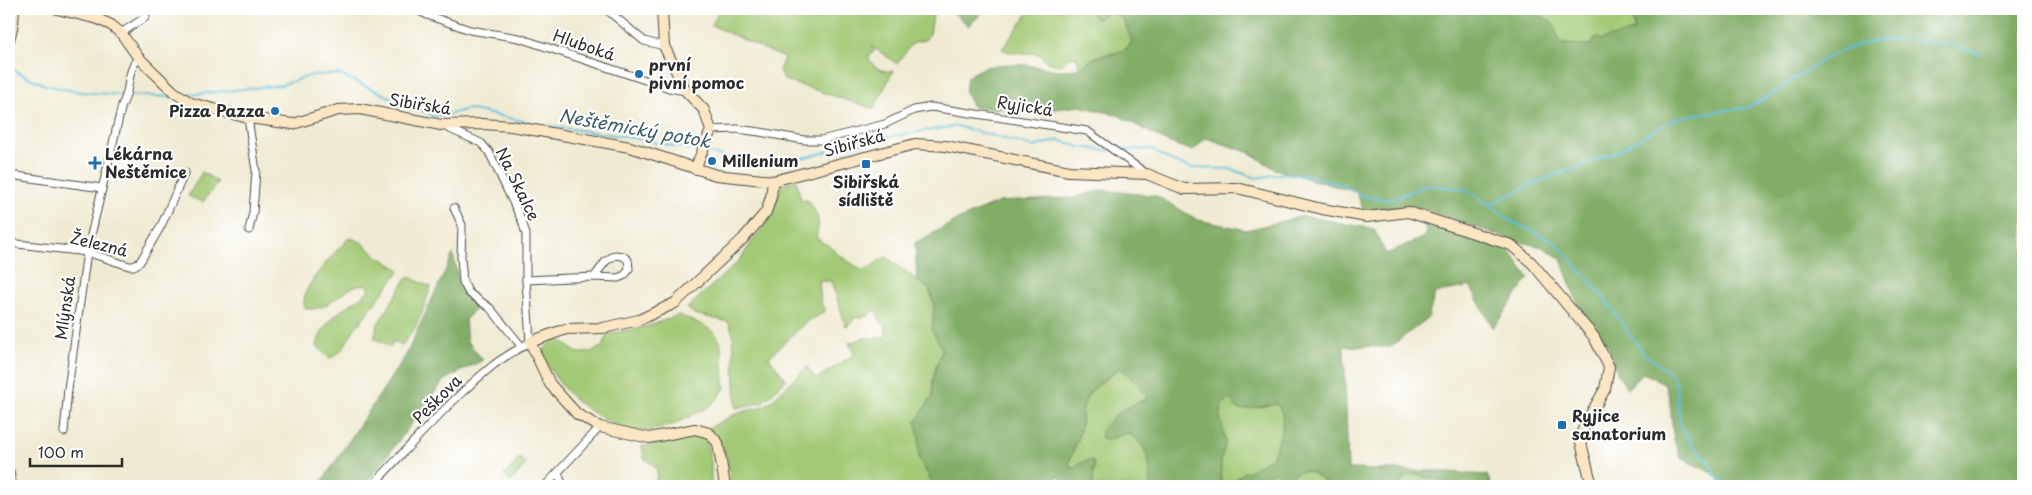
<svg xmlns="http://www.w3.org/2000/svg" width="2032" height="495" font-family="'Playpen Sans',sans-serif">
<rect width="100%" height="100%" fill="#fff"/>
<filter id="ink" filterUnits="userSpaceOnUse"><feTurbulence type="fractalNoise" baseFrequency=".02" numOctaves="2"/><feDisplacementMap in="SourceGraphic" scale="10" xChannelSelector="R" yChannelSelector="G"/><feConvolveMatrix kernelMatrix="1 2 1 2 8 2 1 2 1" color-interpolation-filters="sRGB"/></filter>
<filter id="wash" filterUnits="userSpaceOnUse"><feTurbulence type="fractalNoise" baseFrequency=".0096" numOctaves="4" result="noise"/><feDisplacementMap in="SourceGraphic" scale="20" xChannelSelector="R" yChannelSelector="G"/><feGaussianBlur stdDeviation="1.12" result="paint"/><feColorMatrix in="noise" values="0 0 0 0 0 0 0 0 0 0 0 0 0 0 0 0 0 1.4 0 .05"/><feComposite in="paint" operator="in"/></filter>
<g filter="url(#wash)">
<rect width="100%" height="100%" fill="#efead1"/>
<g fill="#a2c974" stroke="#667a50">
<path d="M 720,9 L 934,9 L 930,34 L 925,40 L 915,42 L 910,46 L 897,64 L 870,45 L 875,51 L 870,53 L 869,59 C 875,68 881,72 893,71 L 874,109 L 784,80 L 779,71 L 784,58 L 711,25 Z"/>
<path d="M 1031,9 L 1089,9 L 1094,17 L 1097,19 L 1110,12 L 1123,19 L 1132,42 C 1121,58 1110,50 1096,57 C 1089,60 1085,66 1079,69 L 1078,58 L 1071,56 L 1061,65 C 1052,64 1045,63 1041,55 C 1027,50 1018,57 1002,49 Z"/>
<path d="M 1518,9 L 1612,9 L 1611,13 L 1617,16 L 1627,16 L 1633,21 L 1634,28 L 1631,33 L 1601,40 L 1595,38 L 1591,45 L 1560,44 C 1548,19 1549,20 1520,11 Z"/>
<path d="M 202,172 L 218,182 L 203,202 L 188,196 Z"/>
<path d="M 796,180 L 801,200 L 808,200 C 818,216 821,219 816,237 L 823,243 L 829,245 L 836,253 L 863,271 L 886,257 L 929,289 L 934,303 L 932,330 L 942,349 C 938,365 930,379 933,395 L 916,422 L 919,437 L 919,458 L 930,478 L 929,486 L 731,486 C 728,460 728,447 708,429 L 733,415 L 745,411 L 759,408 L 769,403 L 807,367 L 816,379 L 855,354 L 849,343 L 864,338 L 885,338 L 886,326 L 880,321 L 878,312 L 872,310 L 869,316 L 853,318 L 853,322 L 846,326 L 831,281 L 819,281 L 821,304 L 826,309 L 823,313 L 805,323 L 769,357 L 786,380 L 763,402 L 736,408 L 733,334 L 729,322 L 694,314 L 687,308 L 738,262 L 763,227 L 772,212 L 782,185 Z"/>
<path d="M 351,238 L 361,242 L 376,255 L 400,270 L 358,325 C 348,334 345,355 329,358 L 317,346 C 324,315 348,309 369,290 L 369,286 C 348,277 331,315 305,308 C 297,289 335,253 348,239 Z"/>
<path d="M 409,277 L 431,287 L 430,290 L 421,315 L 414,329 L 402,345 L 394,341 L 391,347 L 374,338 L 378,324 L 406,279 Z"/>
<path d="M 679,315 C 691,320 705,325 715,333 C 725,342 722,374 725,387 C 716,405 705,409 687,418 C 671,426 655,432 636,431 C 618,429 584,409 572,397 C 560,385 550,370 542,356 C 544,348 553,336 563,342 C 569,345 571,351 580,353 C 587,354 596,350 603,346 L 607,334 L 645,327 Z"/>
<path d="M 1119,368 C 1128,374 1146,389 1147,399 L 1123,409 L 1113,416 L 1102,439 L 1107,440 L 1127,433 C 1150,445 1150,463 1150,486 L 1093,486 L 1094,464 L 1085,461 L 1072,469 L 1069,464 L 1080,432 L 1083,407 L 1087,397 L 1091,391 Z"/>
<path d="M 1232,398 L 1246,409 L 1277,404 C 1290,419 1277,443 1272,459 L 1265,461 L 1250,471 L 1244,472 L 1228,486 L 1221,486 L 1221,458 L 1226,442 L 1220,418 L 1222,404 Z"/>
<path d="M 686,434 L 705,437 L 711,461 L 711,486 L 652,486 C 662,472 657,468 644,458 L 642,446 C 658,444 674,445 686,434 Z"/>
<path d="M 520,458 L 526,464 L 511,482 L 504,476 Z"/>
<path d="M 1297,471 C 1312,469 1319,477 1329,486 L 1286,486 L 1288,480 Z"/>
<path d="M 1410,474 L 1440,480 L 1454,486 L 1398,486 L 1404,478 Z"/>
</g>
<g fill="#81ad66" stroke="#566c48">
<path d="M 949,9 L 986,9 L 969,26 Z"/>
<path d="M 1089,9 L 1518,9 L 1521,11 C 1529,14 1550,16 1554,25 C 1557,31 1557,38 1561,44 L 1591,45 L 1597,37 L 1601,40 L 1634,31 C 1637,15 1621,17 1611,13 L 1612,9 L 2023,9 L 2023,486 L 1723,486 L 1716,475 L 1681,458 L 1674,441 L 1669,396 L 1664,383 L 1643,373 L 1627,389 L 1618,375 L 1609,347 L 1580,310 L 1561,259 L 1543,247 L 1516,241 L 1414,206 L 1367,212 L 1363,209 L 1356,192 L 1275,169 L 1250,153 L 1206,138 L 1193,151 L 1167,142 L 1118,115 L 1079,106 L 1040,111 L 973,107 L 965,92 L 967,77 L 984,67 L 1007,64 L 1026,65 L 1060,70 L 1079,69 L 1094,58 L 1116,53 L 1127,49 L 1132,42 L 1123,19 L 1110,12 L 1097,19 L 1094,17 Z"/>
<path d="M 1103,190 L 1157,196 L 1198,220 L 1247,230 L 1303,216 L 1374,229 L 1386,254 L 1426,236 L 1425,225 L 1509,250 L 1529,278 L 1493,328 L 1470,286 L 1435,293 L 1428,318 L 1390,347 L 1344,346 L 1348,469 L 1437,471 L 1487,475 L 1492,486 L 1454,486 L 1440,480 L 1410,474 L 1404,478 L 1398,486 L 1329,486 C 1314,472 1297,460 1286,486 L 1273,486 L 1277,475 L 1275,472 L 1262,486 L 1228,486 L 1244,472 L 1250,471 L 1265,461 L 1272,459 C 1277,443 1290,419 1277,404 L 1239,410 L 1234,405 L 1231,398 L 1222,404 L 1220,418 L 1226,442 L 1221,458 L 1221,486 L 1150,486 C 1150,463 1150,445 1127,433 L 1107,440 L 1102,439 L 1101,431 C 1113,414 1128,407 1147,399 C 1145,389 1128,374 1119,368 L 1091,391 L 1087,397 L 1083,407 L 1080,432 L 1070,460 L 1069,464 L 1072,469 L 1085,461 L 1092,460 L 1094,464 L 1093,486 L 1066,486 L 1060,477 L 1050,480 L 1042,486 L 929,486 L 930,478 L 919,458 L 919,437 L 916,422 L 933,395 C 930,379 938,365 942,349 L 932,330 L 934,302 L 929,289 L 917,281 L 915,243 L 955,221 L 999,202 L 1072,198 Z"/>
<path d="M 453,254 L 461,289 L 476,309 L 465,320 L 467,341 L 483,360 L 444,380 L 376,471 L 362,486 L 319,486 L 406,355 Z"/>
</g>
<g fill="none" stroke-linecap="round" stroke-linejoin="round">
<g stroke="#5cbddb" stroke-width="2">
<path d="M 1911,40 L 1954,45 L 1980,54"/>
<path d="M 9,68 L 45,85 L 80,92 L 123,95"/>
<path d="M 128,95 L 173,97"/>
<path d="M 188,95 L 281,85 L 312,75 L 338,74 L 434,116 L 446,115 L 468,109 L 541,125 L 629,137 L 697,151"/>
<path d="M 1118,150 L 1152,149 L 1173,162 L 1191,168 L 1230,169 L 1256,178 L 1285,173 L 1312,177 L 1340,184 L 1363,196 L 1385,200 L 1396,198 L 1427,185 L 1462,189 L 1471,192 L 1509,220 L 1555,242 L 1601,294 L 1643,353 L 1671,374 L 1676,384 L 1680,426 L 1692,445 L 1708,460 L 1715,476 L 1732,486"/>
<path d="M 705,152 L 755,165 L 774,165 L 886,137 L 957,126 L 1034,147 L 1059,140 L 1080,147 L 1110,151"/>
<path d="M 1490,205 L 1532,184 L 1614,153 L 1671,121 L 1688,115 L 1746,108 L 1762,100 L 1826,58 L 1857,45 L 1877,41 L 1903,40"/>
</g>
</g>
</g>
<g filter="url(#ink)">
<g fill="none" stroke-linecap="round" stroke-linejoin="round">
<defs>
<g id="street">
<path d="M 416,9 L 427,15 L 470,30 L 519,38 L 669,88 L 686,91"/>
<path d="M 606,9 L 644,41 L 664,46"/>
<path d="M 121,33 L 146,17"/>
<path d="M 248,118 L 256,171 L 253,212 L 249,230"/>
<path d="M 711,130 L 737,129 L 760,132 L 804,140 L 821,140 L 885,124 L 914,110 L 931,107 L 1087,131 L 1147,174"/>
<path d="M 9,175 L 102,188"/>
<path d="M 454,208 L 462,225 L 461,257 L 463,282 L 469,293 L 490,308 L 522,347"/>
<path d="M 9,243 L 87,252 L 129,266 L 134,266 L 140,262 L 161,226 L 185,172"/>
<path d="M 526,280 L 594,277 L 618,278 L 625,275 L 629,269 L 628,260 L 623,256 L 615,255 L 606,261 L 594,277"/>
<path d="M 64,432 L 68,389 L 87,252 L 122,105 C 132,87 125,76 138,57"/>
<path d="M 558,473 L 563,486"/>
<path d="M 372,486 C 410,446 448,402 491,367 C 503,357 517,350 530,342 L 526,280 L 526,234 L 522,221 L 489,152 L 481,143 L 443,126"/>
<path d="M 545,486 L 600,427"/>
</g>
<g id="secondary">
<path d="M 57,9 L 98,19 L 111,25 L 121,33 L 138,57 L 174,92 L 191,103 L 248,118 L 293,124 L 338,110 L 360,109 L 441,125 L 483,124 L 511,126 L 630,147 L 716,175 L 773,181 L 915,144 L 946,146 L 1069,171 L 1147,174 L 1184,189 L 1237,188 L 1322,209 L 1367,217 L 1408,212 L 1511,245 L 1532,263 L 1594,337 L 1609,367 L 1605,389 L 1584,426 L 1580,439 L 1592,486"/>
<path d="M 662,9 L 664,46 L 686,91 L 704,110 L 711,130 L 695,169"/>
<path d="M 9,40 L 13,24 L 14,9"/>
<path d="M 9,473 L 10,486"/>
<path d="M 725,486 L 718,443 L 709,433 L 695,429 L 649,438 L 600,427 L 577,414 L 550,384 L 530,342 L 566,329 L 603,328 L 639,320 L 675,303 L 743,239 L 766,212 L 771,197 L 773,181"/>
</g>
</defs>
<use href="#street" stroke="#484844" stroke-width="9"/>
<use href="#secondary" stroke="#484844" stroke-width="12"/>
<use href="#street" stroke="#fff" stroke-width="7"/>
<use href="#secondary" stroke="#fbe6c4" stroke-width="10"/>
</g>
</g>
<g fill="#1f6fb2" stroke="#fff" stroke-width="2">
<circle cx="639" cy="74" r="5"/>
<circle cx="275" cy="111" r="5"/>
<circle cx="712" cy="161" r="5"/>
<path d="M92.5 155.5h5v5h5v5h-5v5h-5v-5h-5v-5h5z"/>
<rect x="861" y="159" width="10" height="10" rx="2.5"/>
<rect x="1557" y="420" width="10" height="10" rx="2.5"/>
</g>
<g text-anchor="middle" stroke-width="4.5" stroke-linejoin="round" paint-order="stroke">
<g font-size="16" fill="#2b2b2b" stroke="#fff">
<text transform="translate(584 45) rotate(19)" y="6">Hluboká</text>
<text transform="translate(420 104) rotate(9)" y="6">Sibiřská</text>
<text transform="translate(1025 106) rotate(9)" y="6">Ryjická</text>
<text transform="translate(854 143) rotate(-15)" y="6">Sibiřská</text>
<text transform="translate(518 184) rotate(64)" y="6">Na Skalce</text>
<text transform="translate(99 244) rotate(14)" y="6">Železná</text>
<text transform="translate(65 308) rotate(-82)" y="6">Mlýnská</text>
<text transform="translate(437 399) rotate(-45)" y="6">Peškova</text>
</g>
<g font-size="16" font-weight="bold" fill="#2b2b2b" stroke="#fff" text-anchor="start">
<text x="649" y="71">první<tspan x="649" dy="18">pivní pomoc</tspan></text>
<text x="265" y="117" text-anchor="end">Pizza Pazza</text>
<text x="105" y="160">Lékárna<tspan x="105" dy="18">Neštěmice</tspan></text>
<text x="722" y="167">Millenium</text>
<text x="866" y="188" text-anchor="middle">Sibiřská<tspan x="866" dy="18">sídliště</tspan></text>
<text x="1572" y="422">Ryjice<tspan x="1572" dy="18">sanatorium</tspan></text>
</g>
<g font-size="18" font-style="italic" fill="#3c5e69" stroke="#fff">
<text transform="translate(635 129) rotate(10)" y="6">Neštěmický potok</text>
</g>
</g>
<rect width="2032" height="495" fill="none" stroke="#fff" stroke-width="30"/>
<path d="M30 458v8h92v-8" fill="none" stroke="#2b2b2b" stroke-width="2.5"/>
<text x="38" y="458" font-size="15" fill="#2b2b2b" stroke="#ffffff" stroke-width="4" paint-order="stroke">100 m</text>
</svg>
